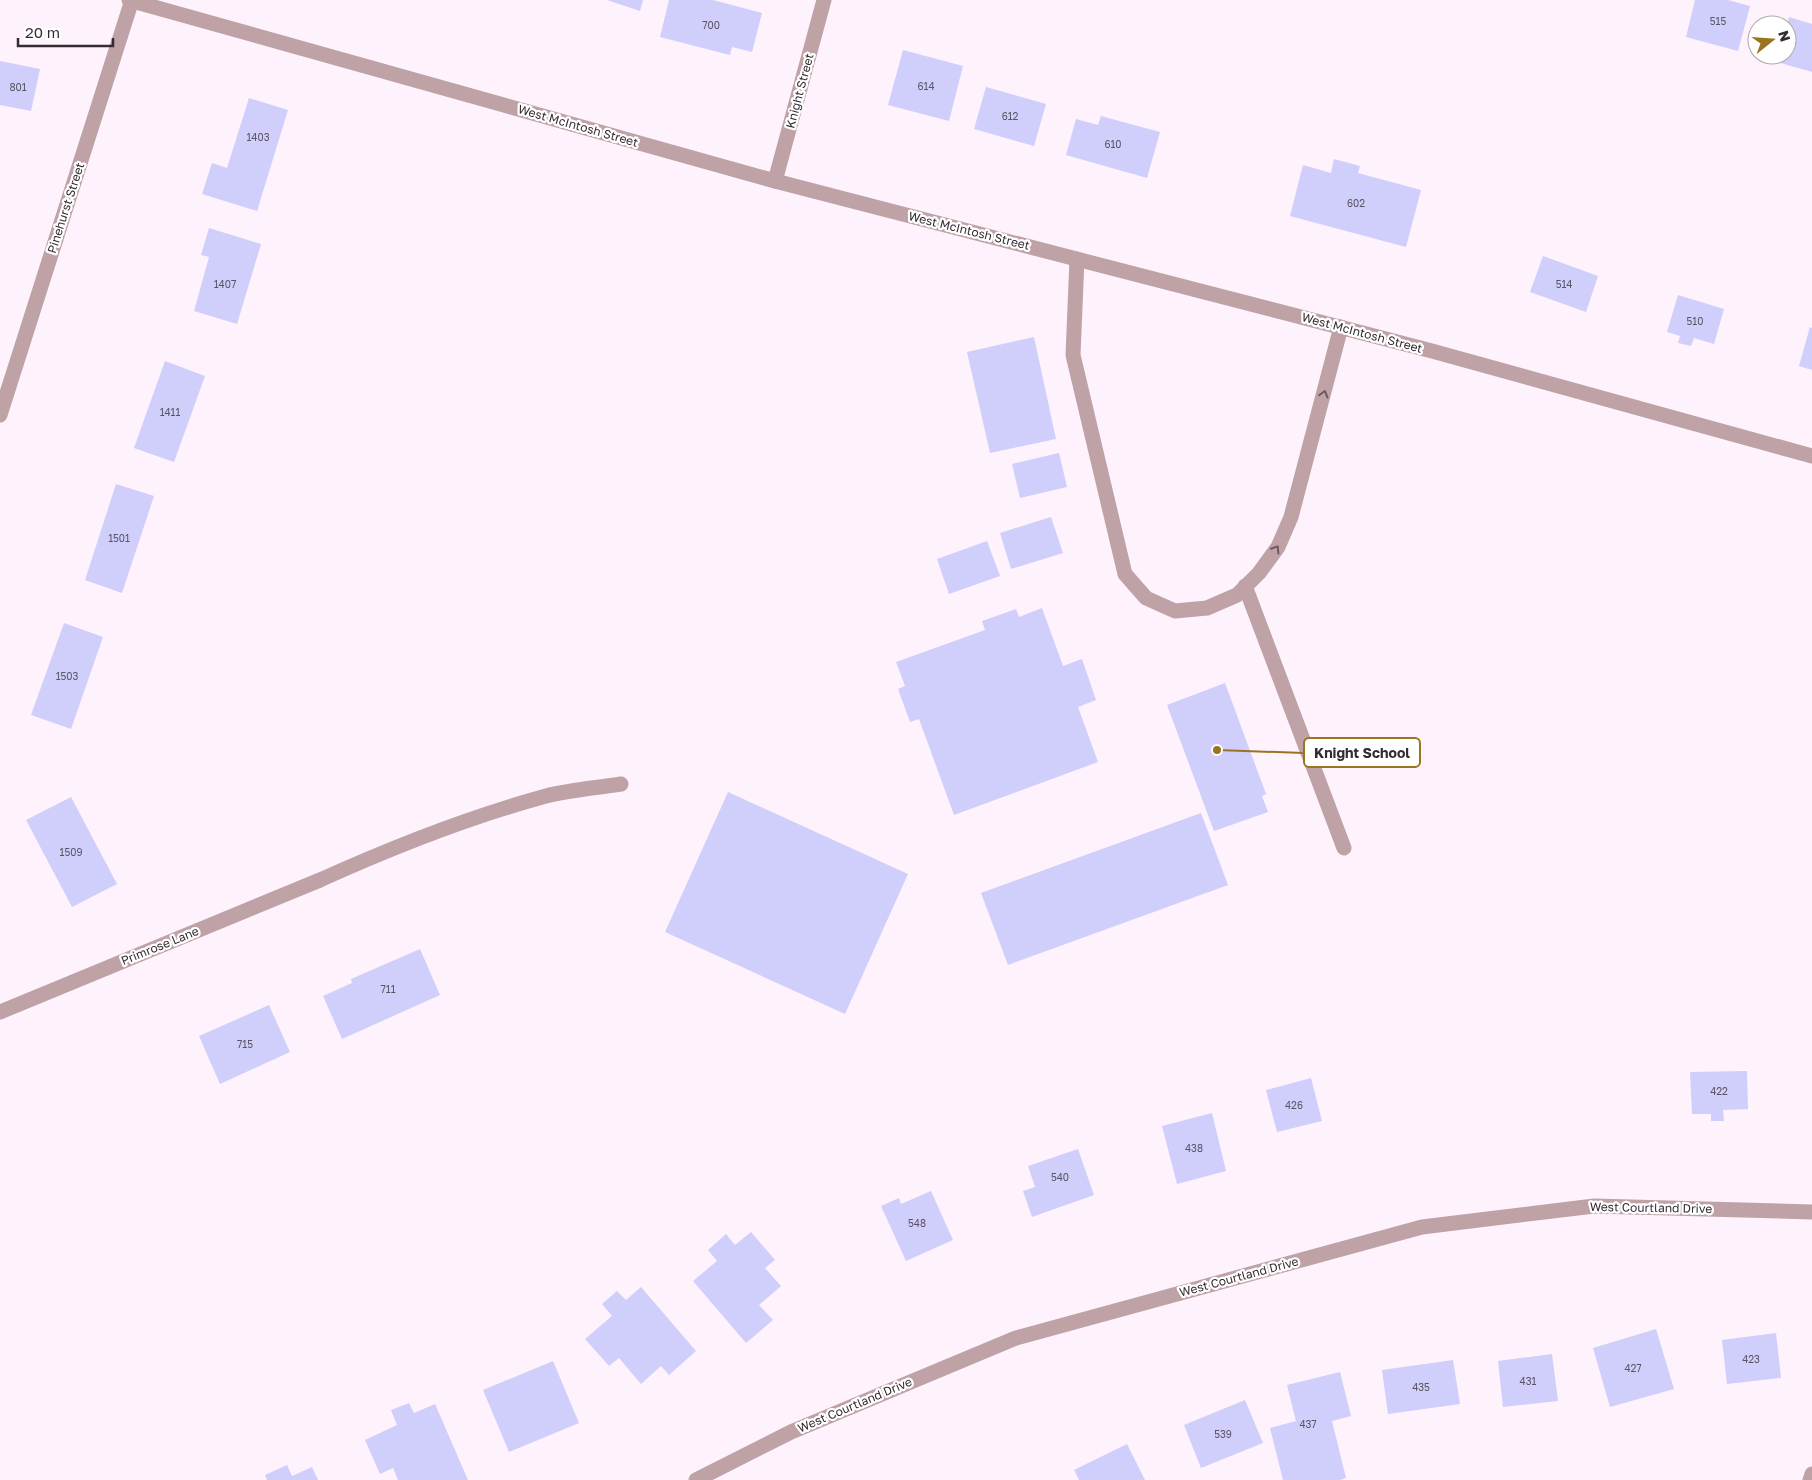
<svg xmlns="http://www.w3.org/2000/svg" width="1812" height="1480" font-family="'Golos Text',sans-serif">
<rect width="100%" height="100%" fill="#fef2fd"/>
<g fill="#d0cefb">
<path d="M 607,0 L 643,0 L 640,11 Z"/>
<path d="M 669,0 L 713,0 L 762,13 L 752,52 L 732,47 L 730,55 L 660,37 Z"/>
<path d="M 1695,0 L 1728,0 L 1750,6 L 1738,51 L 1686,37 Z"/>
<path d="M 1789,17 L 1812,24 L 1812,72 L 1777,62 L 1779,55 L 1787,55 L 1787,25 Z"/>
<path d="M 903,50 L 963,66 L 949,121 L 888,105 Z"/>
<path d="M 0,61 L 40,69 L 31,111 L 0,105 Z"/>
<path d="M 986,87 L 1046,104 L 1034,146 L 974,129 Z"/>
<path d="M 249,98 L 288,110 L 257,211 L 202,194 L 212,163 L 227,168 Z"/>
<path d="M 1101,116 L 1160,132 L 1147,178 L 1066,155 L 1076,119 L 1098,125 Z"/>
<path d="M 1334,159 L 1360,166 L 1358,173 L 1421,190 L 1406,247 L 1290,216 L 1303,165 L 1331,173 Z"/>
<path d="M 209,228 L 261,244 L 237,324 L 194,311 L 209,257 L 201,255 Z"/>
<path d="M 1543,256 L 1598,276 L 1586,312 L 1530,292 Z"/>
<path d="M 1678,295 L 1724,309 L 1714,344 L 1694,338 L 1691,346 L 1678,343 L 1680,336 L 1667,332 Z"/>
<path d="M 1810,327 L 1812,328 L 1812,370 L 1799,366 Z"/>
<path d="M 1034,337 L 1056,439 L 990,453 L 967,352 Z"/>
<path d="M 165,361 L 205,376 L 174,462 L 134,448 Z"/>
<path d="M 1059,453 L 1067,487 L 1020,498 L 1012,464 Z"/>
<path d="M 116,484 L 154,496 L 122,593 L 85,580 Z"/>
<path d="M 1051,517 L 1063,553 L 1011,569 L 1000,533 Z"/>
<path d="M 987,541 L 1000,576 L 949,594 L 937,559 Z"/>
<path d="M 1042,608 L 1063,666 L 1082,659 L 1096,700 L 1078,707 L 1098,762 L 954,815 L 919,719 L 910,722 L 898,689 L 905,686 L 896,662 L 985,630 L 982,621 L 1016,609 L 1019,617 Z"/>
<path d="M 64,623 L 103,637 L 71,729 L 31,715 Z"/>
<path d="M 1225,683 L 1266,794 L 1262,796 L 1268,812 L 1214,831 L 1167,705 Z"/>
<path d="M 728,792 L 908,874 L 845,1014 L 665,932 Z"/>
<path d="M 71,797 L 117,884 L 72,907 L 26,820 Z"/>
<path d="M 1201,813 L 1228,885 L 1008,965 L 981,893 Z"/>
<path d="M 420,949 L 440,995 L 342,1039 L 323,996 L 352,983 L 351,979 Z"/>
<path d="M 269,1005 L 290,1052 L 220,1084 L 199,1036 Z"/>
<path d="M 1747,1071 L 1748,1109 L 1723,1110 L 1724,1121 L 1711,1121 L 1711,1114 L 1692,1114 L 1690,1072 Z"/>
<path d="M 1311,1078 L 1322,1121 L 1277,1132 L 1266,1090 Z"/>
<path d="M 1212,1113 L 1226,1171 L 1177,1184 L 1162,1126 Z"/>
<path d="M 1078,1149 L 1094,1195 L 1032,1217 L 1023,1191 L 1035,1187 L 1028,1166 Z"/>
<path d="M 931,1191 L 953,1240 L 906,1261 L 881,1206 L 899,1198 L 901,1204 Z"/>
<path d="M 751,1232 L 775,1260 L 765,1268 L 781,1286 L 759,1305 L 773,1320 L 746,1343 L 693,1281 L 717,1261 L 708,1250 L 726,1234 L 735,1245 Z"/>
<path d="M 641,1287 L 696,1351 L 669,1375 L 661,1366 L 641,1384 L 619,1358 L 609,1366 L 585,1339 L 612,1316 L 602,1304 L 617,1291 L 626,1300 Z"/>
<path d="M 1656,1329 L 1674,1389 L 1610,1407 L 1593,1348 Z"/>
<path d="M 1776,1333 L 1781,1378 L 1727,1384 L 1722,1340 Z"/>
<path d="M 1552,1354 L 1558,1401 L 1503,1407 L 1498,1361 Z"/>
<path d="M 1453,1360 L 1460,1404 L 1388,1414 L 1382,1370 Z"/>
<path d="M 553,1361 L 579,1423 L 509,1452 L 483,1390 Z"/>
<path d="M 1340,1372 L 1351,1416 L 1332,1421 L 1346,1478 L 1340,1480 L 1283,1480 L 1270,1428 L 1296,1421 L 1287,1385 Z"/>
<path d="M 1245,1400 L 1263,1443 L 1201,1468 L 1184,1425 Z"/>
<path d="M 409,1403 L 414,1413 L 435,1404 L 468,1480 L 398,1480 L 393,1468 L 380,1474 L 365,1440 L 397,1425 L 391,1410 Z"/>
<path d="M 1127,1444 L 1145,1480 L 1079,1480 L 1074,1470 Z"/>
<path d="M 287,1465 L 292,1476 L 312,1467 L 318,1480 L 267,1480 L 265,1475 Z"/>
</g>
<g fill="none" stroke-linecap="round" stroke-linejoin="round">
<g stroke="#bfa2a6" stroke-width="15">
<path d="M 1077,259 L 1073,355 L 1125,574 L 1146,598 L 1175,611 L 1207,608 L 1237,595 L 1259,573 L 1278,547 L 1291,517 L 1341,327"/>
<path d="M 1245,586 L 1344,848"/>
<path d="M 320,880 C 393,847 469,817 546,796 C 570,790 596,788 621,784"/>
</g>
<g stroke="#bfa2a6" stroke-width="15">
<path d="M 129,0 L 775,181 L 1432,351 L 1812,456"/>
<path d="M 775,181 L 824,0"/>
<path d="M 0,415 L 132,0"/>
<path d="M 0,1012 L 320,880"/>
<path d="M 696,1480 L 791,1432 L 1016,1338 L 1422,1227 L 1594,1206 L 1812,1212"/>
<path d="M 1810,1480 L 1812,1474"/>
</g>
</g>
<defs><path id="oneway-chevron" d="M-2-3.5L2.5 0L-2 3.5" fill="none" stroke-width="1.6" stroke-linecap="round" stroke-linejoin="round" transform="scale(1.25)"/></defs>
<g stroke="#6c5b61">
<use href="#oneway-chevron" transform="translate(1324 394) rotate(-75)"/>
<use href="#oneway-chevron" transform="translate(1276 549) rotate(-58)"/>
</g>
<g text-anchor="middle" stroke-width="4.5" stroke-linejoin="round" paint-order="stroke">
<g font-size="10" fill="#5b5465">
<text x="1718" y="25">515</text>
<text x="711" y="29">700</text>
<text x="926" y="90">614</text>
<text x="18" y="91">801</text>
<text x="1010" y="120">612</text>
<text x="258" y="141">1403</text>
<text x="1113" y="148">610</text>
<text x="1356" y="207">602</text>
<text x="225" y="288">1407</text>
<text x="1564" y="288">514</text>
<text x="1695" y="325">510</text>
<text x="170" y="416">1411</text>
<text x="119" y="542">1501</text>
<text x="67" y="680">1503</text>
<text x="71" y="856">1509</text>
<text x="388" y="993">711</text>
<text x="245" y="1048">715</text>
<text x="1719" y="1095">422</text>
<text x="1294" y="1109">426</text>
<text x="1194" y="1152">438</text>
<text x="1060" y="1181">540</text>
<text x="917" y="1227">548</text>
<text x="1751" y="1363">423</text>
<text x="1633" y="1372">427</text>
<text x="1528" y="1385">431</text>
<text x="1421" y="1391">435</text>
<text x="1308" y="1428">437</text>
<text x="1223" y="1438">539</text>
</g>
<g font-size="12" fill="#342c33" stroke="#fff">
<text transform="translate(800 91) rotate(-75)" y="4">Knight Street</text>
<text transform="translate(578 126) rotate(16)" y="4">West McIntosh Street</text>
<text transform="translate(66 208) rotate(-72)" y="4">Pinehurst Street</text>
<text transform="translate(969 231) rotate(14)" y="4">West McIntosh Street</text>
<text transform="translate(1362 333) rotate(15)" y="4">West McIntosh Street</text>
<text transform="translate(160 946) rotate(-22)" y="4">Primrose Lane</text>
<text transform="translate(1651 1208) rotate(1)" y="4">West Courtland Drive</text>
<text transform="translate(1239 1277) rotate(-15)" y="4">West Courtland Drive</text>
<text transform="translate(855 1405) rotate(-23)" y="4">West Courtland Drive</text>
</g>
</g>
<path fill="none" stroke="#9a7420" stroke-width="2" d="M1217 750L1304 753"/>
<circle fill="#9a7420" stroke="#fff" stroke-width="2" cx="1217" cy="750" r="5"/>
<rect fill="#fff" stroke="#9a7420" stroke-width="2" x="1304" y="738" width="116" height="29" rx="5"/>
<g font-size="14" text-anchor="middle" font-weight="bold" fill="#342c33">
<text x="1362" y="758">Knight School</text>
</g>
<g transform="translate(1772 40) rotate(73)"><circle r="24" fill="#ffffff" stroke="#aeabad"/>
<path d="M0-4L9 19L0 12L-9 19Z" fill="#9a7420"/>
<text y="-8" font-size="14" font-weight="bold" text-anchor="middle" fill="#342c33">N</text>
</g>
<path d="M18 38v8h95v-8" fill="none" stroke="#342c33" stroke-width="2.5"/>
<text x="25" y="38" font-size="15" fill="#342c33" stroke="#ffffff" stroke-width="4" paint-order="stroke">20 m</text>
</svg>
